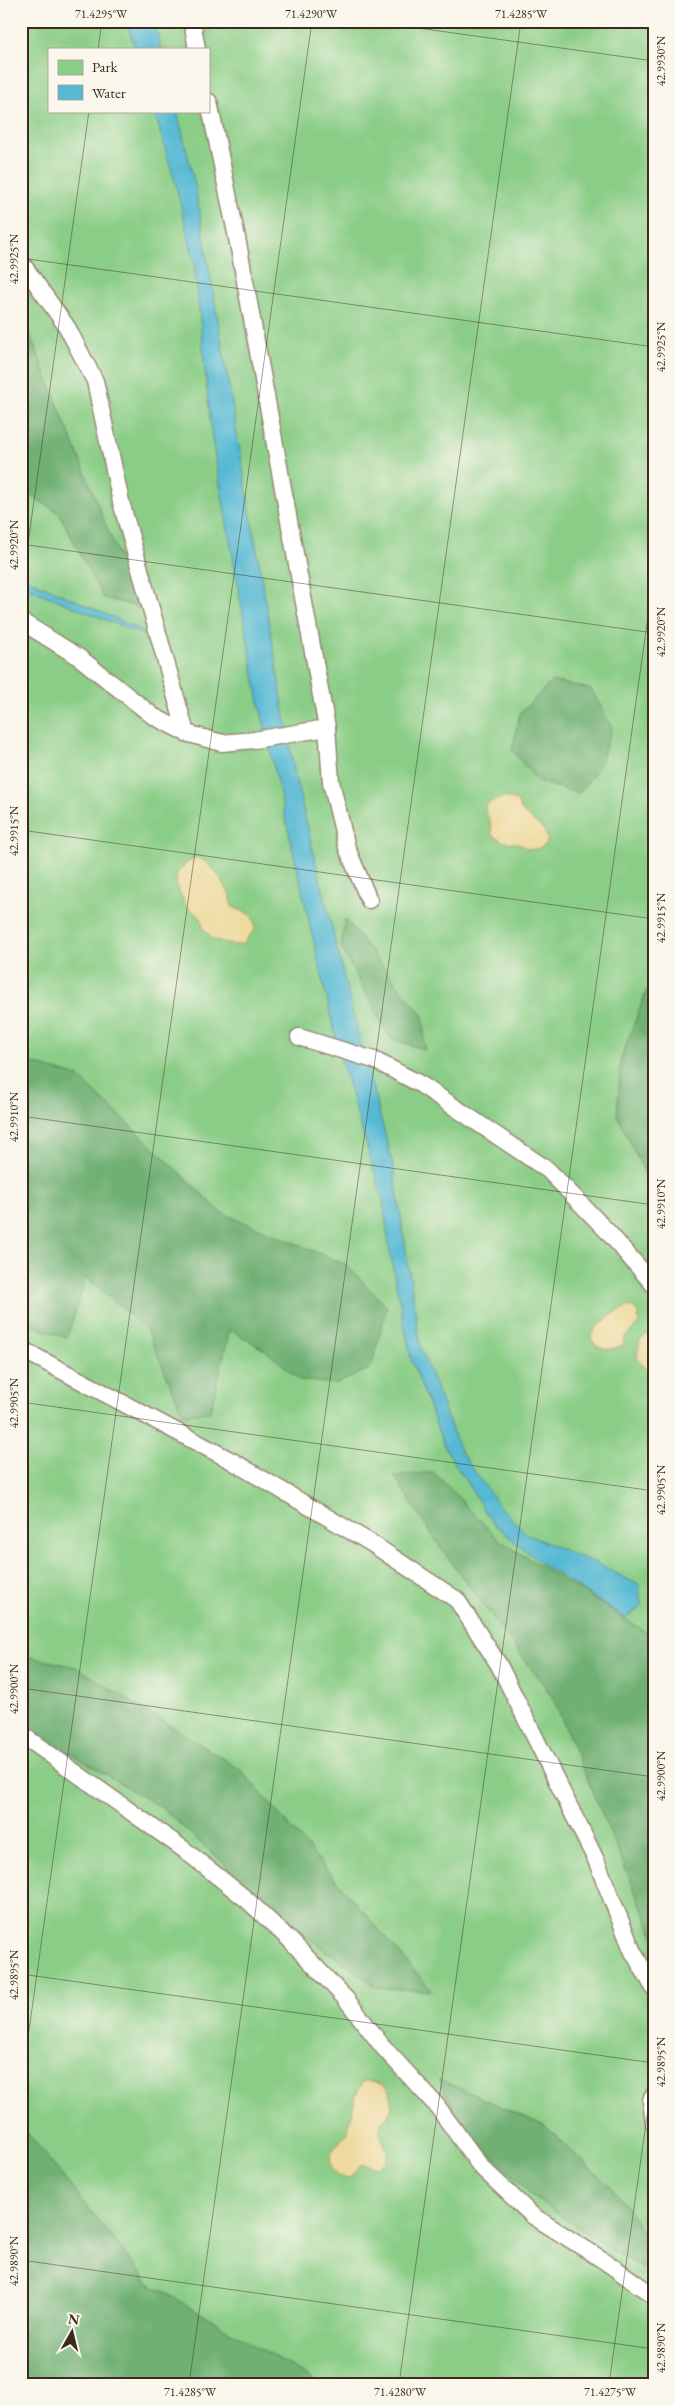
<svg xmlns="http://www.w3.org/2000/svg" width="675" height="2405" font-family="'EB Garamond',serif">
<rect width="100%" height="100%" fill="#fbf7ec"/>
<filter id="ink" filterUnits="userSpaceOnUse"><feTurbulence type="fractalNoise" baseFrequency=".02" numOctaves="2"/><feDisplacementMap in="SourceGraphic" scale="10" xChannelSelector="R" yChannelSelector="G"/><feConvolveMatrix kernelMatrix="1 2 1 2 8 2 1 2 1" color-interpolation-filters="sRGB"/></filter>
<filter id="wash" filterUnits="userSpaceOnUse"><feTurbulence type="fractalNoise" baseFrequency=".0096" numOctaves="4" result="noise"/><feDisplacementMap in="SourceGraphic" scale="20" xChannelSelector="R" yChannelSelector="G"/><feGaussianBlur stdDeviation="1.12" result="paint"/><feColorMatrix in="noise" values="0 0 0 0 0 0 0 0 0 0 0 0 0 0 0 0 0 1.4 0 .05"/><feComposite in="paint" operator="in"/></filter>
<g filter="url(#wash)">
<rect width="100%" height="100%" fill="#f0e5c8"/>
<path fill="#8acd86" stroke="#627c52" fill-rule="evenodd" d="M 21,21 L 654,21 L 654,2384 L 70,2384 L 21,2276 ZM 49,49 L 209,49 L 209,111 L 49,111 Z"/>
<g fill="#6fb073" stroke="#556d48">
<path d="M 22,315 L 139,607 L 103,598 L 59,513 L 22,490 Z"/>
<path d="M 552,681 L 591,689 L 612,727 L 600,765 L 579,793 L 538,782 L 512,750 L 520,713 Z"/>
<path d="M 345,919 L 423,1016 L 425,1050 L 390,1038 L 341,947 Z"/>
<path d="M 647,989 L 654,990 L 654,1199 L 649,1182 L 617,1115 L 621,1059 Z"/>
<path d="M 21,1060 L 79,1077 L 222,1213 L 345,1264 L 387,1307 L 371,1368 L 336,1384 L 300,1380 L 266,1351 L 230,1329 L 210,1412 L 183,1414 L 147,1330 L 86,1277 L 67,1338 L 36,1327 L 21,1312 Z"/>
<path d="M 434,1472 L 499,1540 L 646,1632 L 654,1649 L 654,1936 L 552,1696 L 442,1550 L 394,1476 Z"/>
<path d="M 21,1655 L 76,1667 L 240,1769 L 432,1991 L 378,1988 L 299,1931 L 163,1809 L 21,1723 Z"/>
<path d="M 439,2079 L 545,2126 L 619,2195 L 654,2251 L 654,2275 L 599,2242 L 532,2196 L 458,2121 Z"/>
<path d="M 21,2125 L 149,2283 L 320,2384 L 21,2384 Z"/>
</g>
<g fill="#eeda9e" stroke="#94825e">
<path d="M 503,797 L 517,801 L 522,811 L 543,829 L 548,839 L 545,845 L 538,849 L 528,849 L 517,843 L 504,842 L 492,835 C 491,830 492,826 490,822 C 488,813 481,812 488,803 Z"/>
<path d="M 197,857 C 212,863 223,881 230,895 C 232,899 230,903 232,906 C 241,914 254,908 255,929 L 243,944 L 235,945 L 214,940 L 203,928 L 201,918 L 186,906 L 176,884 L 177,873 L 188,862 Z"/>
<path d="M 631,1306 L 638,1311 L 639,1323 L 624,1338 L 623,1345 C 611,1351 595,1352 591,1337 C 594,1325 619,1309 631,1306 Z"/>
<path d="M 654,1329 L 654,1372 L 646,1370 L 637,1358 L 640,1340 Z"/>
<path d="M 364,2081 C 387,2079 401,2100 386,2119 L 384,2119 C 369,2135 402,2155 378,2168 L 361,2164 L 349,2179 C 343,2178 335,2175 333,2170 C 323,2150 343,2144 348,2129 C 354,2112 352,2095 364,2081 Z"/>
</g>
<g fill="#56b9d4" stroke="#487279">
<path d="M 127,21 L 154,21 L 161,49 L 135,49 Z"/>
<path d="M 154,111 L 177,111 L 195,185 L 295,776 L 351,1006 L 393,1165 L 421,1349 L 460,1451 L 499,1506 L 528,1535 L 602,1566 L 639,1585 L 641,1607 L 625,1618 L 540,1563 L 491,1521 L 444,1446 L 411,1359 L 390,1253 L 383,1200 L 341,1060 L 258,698 L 212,439 L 194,260 L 174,178 Z"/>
<path d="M 21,576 L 143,631 L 143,635 L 30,589 L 21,584 Z"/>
</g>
</g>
<g filter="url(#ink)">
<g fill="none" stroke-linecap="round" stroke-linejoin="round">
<defs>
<g id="lane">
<path d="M 192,21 L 197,49"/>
<path d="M 21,262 L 67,327 L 95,381 L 121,502 L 186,733 L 222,743 L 254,740 L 327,728 L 238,243 L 209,102"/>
<path d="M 21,621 L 80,658 L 153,716 L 186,733"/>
<path d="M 327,728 L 331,782 L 347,848 L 369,900"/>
<path d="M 299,1037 L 374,1060 L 420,1084 L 548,1170 L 609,1233 L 654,1285"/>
<path d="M 21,1349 L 232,1461 L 371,1543 L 457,1600 L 499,1665 L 596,1860 L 633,1952 L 654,1988"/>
<path d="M 21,1734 L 182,1848 L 246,1899 L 290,1940 L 346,1999 L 383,2047 L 437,2106 L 481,2167 L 533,2216 L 606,2262 L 654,2296"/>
<path d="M 654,2095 L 651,2100 L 654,2123"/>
</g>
</defs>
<use href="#lane" stroke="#968873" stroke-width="19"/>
<use href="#lane" stroke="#fff" stroke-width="16"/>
</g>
</g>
<path fill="none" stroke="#3b2a1e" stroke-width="1" stroke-opacity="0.45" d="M 368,21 L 654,61M 98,49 L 102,21M 21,258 L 654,347M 21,544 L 654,633M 21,593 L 89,111M 21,830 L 654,919M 21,1116 L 654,1205M 21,1402 L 654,1491M 21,1688 L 654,1777M 21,1974 L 654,2063M 21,2087 L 312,21M 21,2260 L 654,2349M 189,2384 L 521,21M 399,2384 L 654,574M 609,2384 L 654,2067"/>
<rect width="675" height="2405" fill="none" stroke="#fbf7ec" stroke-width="55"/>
<rect x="48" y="48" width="162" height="65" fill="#fbf7ec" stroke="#aea59a"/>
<rect x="58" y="60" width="25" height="15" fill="#8acd86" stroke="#aea59a"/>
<text x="92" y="72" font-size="15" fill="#3b2a1e">Park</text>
<rect x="58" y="85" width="25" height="15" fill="#56b9d4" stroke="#aea59a"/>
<text x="92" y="98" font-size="15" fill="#3b2a1e">Water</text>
<g transform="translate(72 2332) rotate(8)" stroke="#fbf7ec" stroke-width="4" paint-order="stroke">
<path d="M0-4L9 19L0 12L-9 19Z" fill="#3b2a1e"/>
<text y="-8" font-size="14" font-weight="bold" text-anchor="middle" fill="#3b2a1e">N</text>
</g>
<rect x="28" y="28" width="620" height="2350" fill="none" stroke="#3b2a1e" stroke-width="2"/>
<g font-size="12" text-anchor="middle" fill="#3b2a1e">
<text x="101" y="18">71.4295°W</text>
<text x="311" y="18">71.4290°W</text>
<text x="521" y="18">71.4285°W</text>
<text transform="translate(661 61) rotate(-90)" y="4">42.9930°N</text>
<text transform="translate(14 259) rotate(-90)" y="4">42.9925°N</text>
<text transform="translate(661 347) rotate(-90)" y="4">42.9925°N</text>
<text transform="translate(14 545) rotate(-90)" y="4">42.9920°N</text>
<text transform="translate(661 632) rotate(-90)" y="4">42.9920°N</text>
<text transform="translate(14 831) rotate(-90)" y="4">42.9915°N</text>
<text transform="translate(661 918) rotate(-90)" y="4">42.9915°N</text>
<text transform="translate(14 1117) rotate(-90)" y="4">42.9910°N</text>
<text transform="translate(661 1204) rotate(-90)" y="4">42.9910°N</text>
<text transform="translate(14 1403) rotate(-90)" y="4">42.9905°N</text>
<text transform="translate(661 1490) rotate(-90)" y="4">42.9905°N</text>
<text transform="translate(14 1689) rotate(-90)" y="4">42.9900°N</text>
<text transform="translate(661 1776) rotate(-90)" y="4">42.9900°N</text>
<text transform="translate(14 1975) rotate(-90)" y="4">42.9895°N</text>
<text transform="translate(661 2062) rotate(-90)" y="4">42.9895°N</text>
<text transform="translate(14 2261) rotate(-90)" y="4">42.9890°N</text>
<text transform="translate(661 2348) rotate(-90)" y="4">42.9890°N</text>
<text x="190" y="2396">71.4285°W</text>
<text x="400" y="2396">71.4280°W</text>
<text x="610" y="2396">71.4275°W</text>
</g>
</svg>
